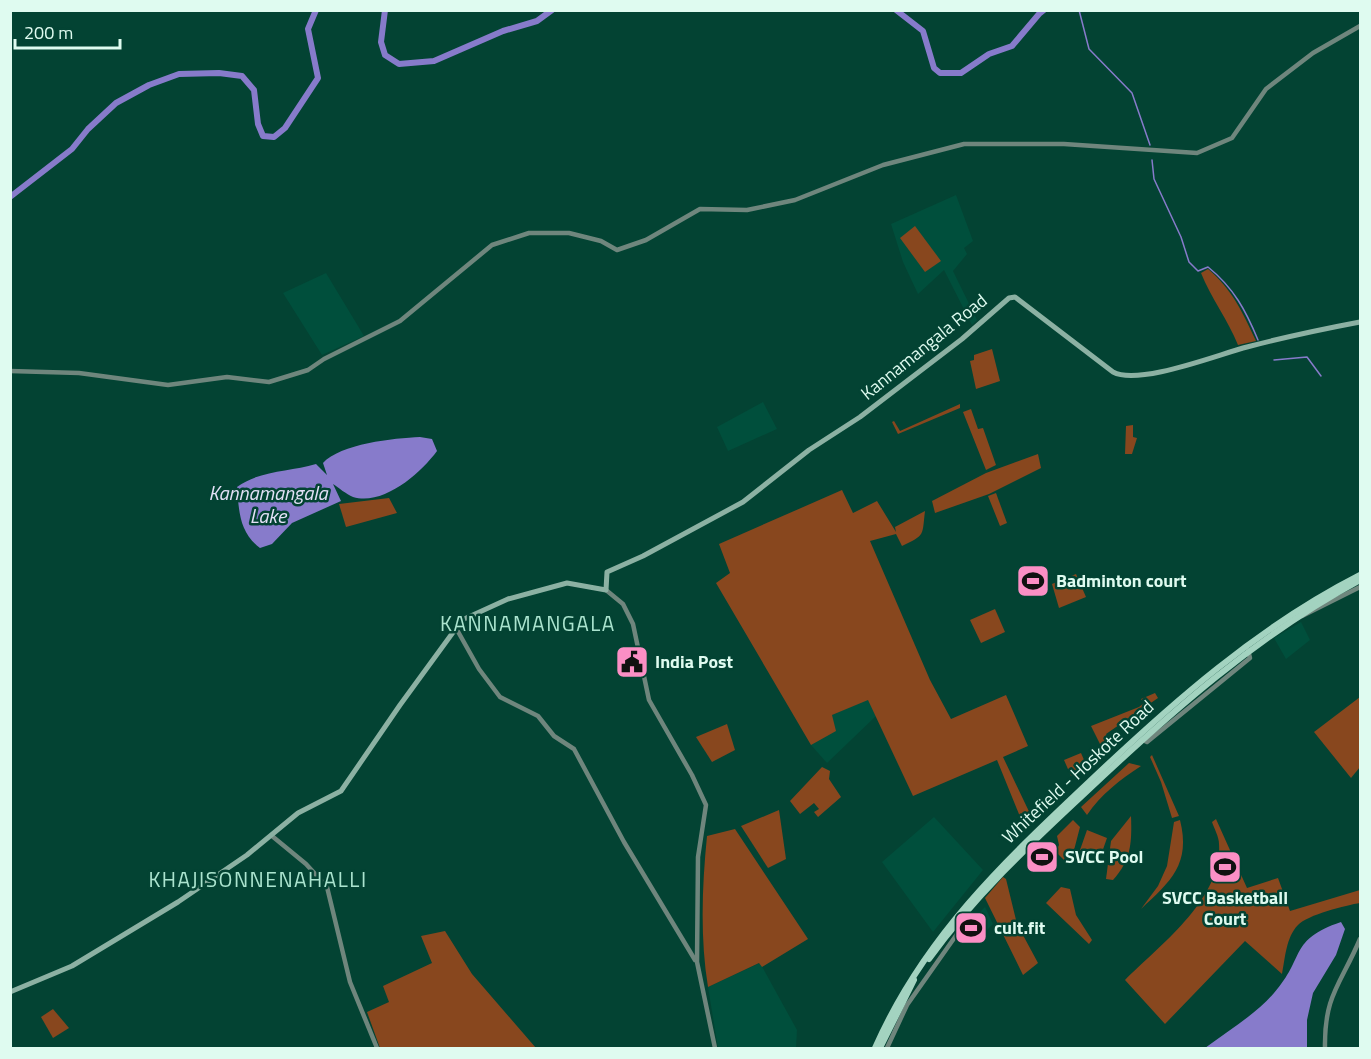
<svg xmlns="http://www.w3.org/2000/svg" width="1371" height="1059" font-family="'Titillium Web',sans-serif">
<rect width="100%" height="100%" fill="#034333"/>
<g fill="#004f3c">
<path d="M 956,195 L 973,241 L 964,248 L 967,254 L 953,271 L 977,320 L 972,325 L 944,270 L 918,294 L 903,262 L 891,224 Z"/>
<path d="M 326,273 L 364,336 L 322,355 L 283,293 Z"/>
<path d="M 763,402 L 777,429 L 728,451 L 717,427 Z"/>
<path d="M 1301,622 L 1310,640 L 1286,659 L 1274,638 Z"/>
<path d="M 868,699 L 876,716 L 827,763 L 811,745 L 832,715 Z"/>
<path d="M 934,817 L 983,870 L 933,932 L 882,862 Z"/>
<path d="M 985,907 L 993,924 L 977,940 L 965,927 Z"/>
<path d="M 760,963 L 797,1030 L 796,1048 L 718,1048 L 708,987 Z"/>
</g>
<g fill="#88471e">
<path d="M 915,226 L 941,261 L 925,272 L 900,238 Z"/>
<path d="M 1208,269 C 1232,289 1243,313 1256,341 L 1238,345 C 1228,320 1211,298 1201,273 Z"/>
<path d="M 992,349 L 1000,381 L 976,389 L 970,361 L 974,360 L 974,355 Z"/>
<path d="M 960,404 L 960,408 L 898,434 L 892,422 L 894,421 L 900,431 Z"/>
<path d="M 971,409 L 978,429 L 983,428 L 996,465 L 986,470 L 963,412 Z"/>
<path d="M 1133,425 L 1133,437 L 1137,438 L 1132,454 L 1125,454 L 1126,426 Z"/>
<path d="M 1038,454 L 1041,468 L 989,494 L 935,513 L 932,501 L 986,473 Z"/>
<path d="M 842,490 L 853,513 L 877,501 L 896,532 L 895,527 L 925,511 C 922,535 926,535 902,546 L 896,534 L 870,541 L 930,680 L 951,719 L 1006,695 L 1028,746 L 1003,757 L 1034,822 L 1025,829 L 997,760 L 913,796 L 868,700 L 832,715 L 836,731 L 811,745 L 716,583 L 730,573 L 719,544 Z"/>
<path d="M 996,493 L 1007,523 L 1000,526 L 988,496 Z"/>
<path d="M 389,498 L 397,513 L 346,527 L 339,504 Z"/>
<path d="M 1076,574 L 1086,597 L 1059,608 L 1052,584 Z"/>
<path d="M 995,609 L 1005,632 L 981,643 L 970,620 Z"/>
<path d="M 1155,693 L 1158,698 L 1106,734 L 1113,749 L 1109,751 L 1100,744 L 1091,726 L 1139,707 L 1144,703 L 1141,699 Z"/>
<path d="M 1360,697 L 1360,767 L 1351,778 L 1314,732 Z"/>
<path d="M 727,724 L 735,750 L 712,762 L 696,737 Z"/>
<path d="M 1081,753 L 1088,769 L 1071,776 L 1064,760 Z"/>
<path d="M 1152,755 L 1179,816 L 1172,818 L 1161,782 L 1150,757 Z"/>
<path d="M 1129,763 L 1141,766 C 1120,780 1101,794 1087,815 L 1081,807 Z"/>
<path d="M 822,767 L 830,771 L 829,779 L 841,797 L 818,817 L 814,812 L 819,809 L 814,803 L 800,814 L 790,801 Z"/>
<path d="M 779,810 L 786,859 L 768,868 L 741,826 Z"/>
<path d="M 1131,816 C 1132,843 1131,860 1113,880 L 1106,879 L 1111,841 Z"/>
<path d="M 1216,819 L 1247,888 L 1278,878 L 1290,911 L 1360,890 L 1360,903 C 1347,905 1307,915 1298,925 C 1286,937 1285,959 1282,974 L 1245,941 L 1165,1024 L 1125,980 C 1160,945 1223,898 1219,844 C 1219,837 1214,828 1212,822 Z"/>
<path d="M 1073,820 L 1080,827 L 1073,854 L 1065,861 L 1056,852 L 1059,845 L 1057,836 Z"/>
<path d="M 1180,820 C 1191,864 1171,881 1141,909 L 1158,886 L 1167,866 L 1174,822 Z"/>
<path d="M 735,829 L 808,939 L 762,967 L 759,963 L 708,987 C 700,938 702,886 707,836 Z"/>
<path d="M 1087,830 L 1107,838 L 1100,858 L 1080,850 Z"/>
<path d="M 1046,848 L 1055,859 L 1049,864 L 1046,860 L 1035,870 L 1030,864 Z"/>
<path d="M 1003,877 L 1006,879 L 1017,924 L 1038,963 L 1023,975 L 985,898 Z"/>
<path d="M 1061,887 L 1070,889 L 1076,915 L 1092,940 L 1089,944 L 1046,903 Z"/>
<path d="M 445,931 L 472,974 L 536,1048 L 380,1048 L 367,1012 L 389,1002 L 383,986 L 432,963 L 421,936 Z"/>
<path d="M 53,1009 L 69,1028 L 53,1038 L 41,1017 Z"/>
</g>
<g fill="#877bcb">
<path d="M 420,437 L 432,439 L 437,451 C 420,474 383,506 353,497 C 346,494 339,488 333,484 L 341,501 L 292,523 L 272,544 L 260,548 C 239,532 239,511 237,487 C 260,470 290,472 316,464 L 327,475 L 323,463 C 340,444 394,438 420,437 Z"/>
<path d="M 1341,922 L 1345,929 L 1336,955 L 1313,993 L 1307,1020 L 1307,1048 L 1205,1048 C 1228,1031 1256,1014 1274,993 C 1306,957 1288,940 1341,922 Z"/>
</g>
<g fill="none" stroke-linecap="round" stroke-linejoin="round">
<g stroke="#877bcb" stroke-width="1.5">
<path d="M 1079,10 L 1089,49 L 1132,93 L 1150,145"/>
<path d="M 1152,160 L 1154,179 L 1181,237 L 1189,262 L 1198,271 L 1208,267 C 1234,288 1246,311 1258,340"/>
<path d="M 1274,360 L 1307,357 L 1321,376"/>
</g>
<g stroke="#877bcb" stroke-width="6">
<path d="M 385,10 L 381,42 L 385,55 L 399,64 L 434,61 L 503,31 L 537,21 L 552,10"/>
<path d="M 896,10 L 923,31 L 934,68 L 940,73 L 961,73 L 989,54 L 1012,46 L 1039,14 L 1044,10"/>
<path d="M 10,197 L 72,149 L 88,129 L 116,103 L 149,85 L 179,74 L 219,73 L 242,76 L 254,90 L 258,124 L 263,136 L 274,137 L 285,128 L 318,78 L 308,29 L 316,10"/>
</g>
<g stroke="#6f867d" stroke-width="4.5">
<path d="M 10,371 L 79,373 L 168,385 L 227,377 L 269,382 L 308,370 L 324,359 L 400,321 L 492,245 L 529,233 L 569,233 L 601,241 L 617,250 L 646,240 L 700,209 L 747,210 L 795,200 L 883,165 L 964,144 L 1064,144 L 1197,153 L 1232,138 L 1266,89 L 1313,53 L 1360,26"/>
<path d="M 606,590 L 623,604 L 633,624 L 649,700 L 692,775 L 706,805 L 698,857 L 697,962 L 715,1048"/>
<path d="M 1302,616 L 1360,587"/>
<path d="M 456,628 L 479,669 L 500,697 L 538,716 L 554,736 L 574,749 L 624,842 L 695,960"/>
<path d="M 1143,740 L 1147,742 L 1250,658 L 1248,650"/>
<path d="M 272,836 L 306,864 L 327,887 L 350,982 L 377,1048"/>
<path d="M 887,1048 L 907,1005 L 962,927 L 960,917"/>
<path d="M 1325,1048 C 1324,995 1341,984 1360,939"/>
</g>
<path stroke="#8cb1a3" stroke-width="5" d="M 10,992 L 72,966 L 178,902 L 247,855 L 298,813 L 341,791 L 400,705 L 462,620 L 508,599 L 567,583 L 606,590 L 607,572 L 643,556 L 743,502 L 809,450 L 860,417 L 962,339 L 1009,298 L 1015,297 L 1113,372 C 1139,386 1219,354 1247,347 C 1285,337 1323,329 1360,322"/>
<g stroke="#a3d3c0" stroke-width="6">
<path d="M 929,959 C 974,897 1028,846 1084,794 C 1170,713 1256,636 1360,580"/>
<path d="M 875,1048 C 924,937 1003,863 1090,781 C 1172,703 1258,627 1360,575"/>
<path d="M 880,1048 L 914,980"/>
</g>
</g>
<defs>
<symbol id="stadium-square" viewBox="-11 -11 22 22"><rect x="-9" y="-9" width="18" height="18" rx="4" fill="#fb8fc5" stroke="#034333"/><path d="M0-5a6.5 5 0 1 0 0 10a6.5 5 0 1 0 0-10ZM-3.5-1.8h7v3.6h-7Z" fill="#111"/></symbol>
<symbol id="civic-square" viewBox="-11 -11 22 22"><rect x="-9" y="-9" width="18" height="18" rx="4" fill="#fb8fc5" stroke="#034333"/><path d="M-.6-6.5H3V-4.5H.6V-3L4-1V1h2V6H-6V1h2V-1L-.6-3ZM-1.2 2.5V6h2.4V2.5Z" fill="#111"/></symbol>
</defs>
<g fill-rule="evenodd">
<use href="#stadium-square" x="1014" y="562" width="38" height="38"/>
<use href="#civic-square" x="613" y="643" width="38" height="38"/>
<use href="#stadium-square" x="1023" y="838" width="38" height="38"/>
<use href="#stadium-square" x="1206" y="848" width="38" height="38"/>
<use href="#stadium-square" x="952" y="909" width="38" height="38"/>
</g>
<g text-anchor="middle" stroke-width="5" stroke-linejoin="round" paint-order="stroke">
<g font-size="18" fill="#dffbf0" stroke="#034333">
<text transform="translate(924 347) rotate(-39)" y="6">Kannamangala Road</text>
<text transform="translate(1078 772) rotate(-43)" y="6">Whitefield - Hoskote Road</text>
</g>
<g font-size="18" font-weight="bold" fill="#dffbf0" stroke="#034333" text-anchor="start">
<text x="1056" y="587">Badminton court</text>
<text x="655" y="668">India Post</text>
<text x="1065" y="863">SVCC Pool</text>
<text x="1225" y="904" text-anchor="middle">SVCC Basketball<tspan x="1225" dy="21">Court</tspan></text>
<text x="994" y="934">cult.fit</text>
</g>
<g font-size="20" font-style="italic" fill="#e3e1f7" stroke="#034333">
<text x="268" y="500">Kannamangala<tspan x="268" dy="23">Lake</tspan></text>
</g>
<g font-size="21" letter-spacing="1.5" fill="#abe4cf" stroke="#034333">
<text x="528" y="631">KANNAMANGALA</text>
<text x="258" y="887">KHAJISONNENAHALLI</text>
</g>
</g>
<rect width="1371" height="1059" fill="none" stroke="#dffbf0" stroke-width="24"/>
<path d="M15 39v9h105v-9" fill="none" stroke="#dffbf0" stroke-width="3"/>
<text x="24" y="39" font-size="18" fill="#dffbf0" stroke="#034333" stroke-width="4.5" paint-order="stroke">200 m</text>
</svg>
